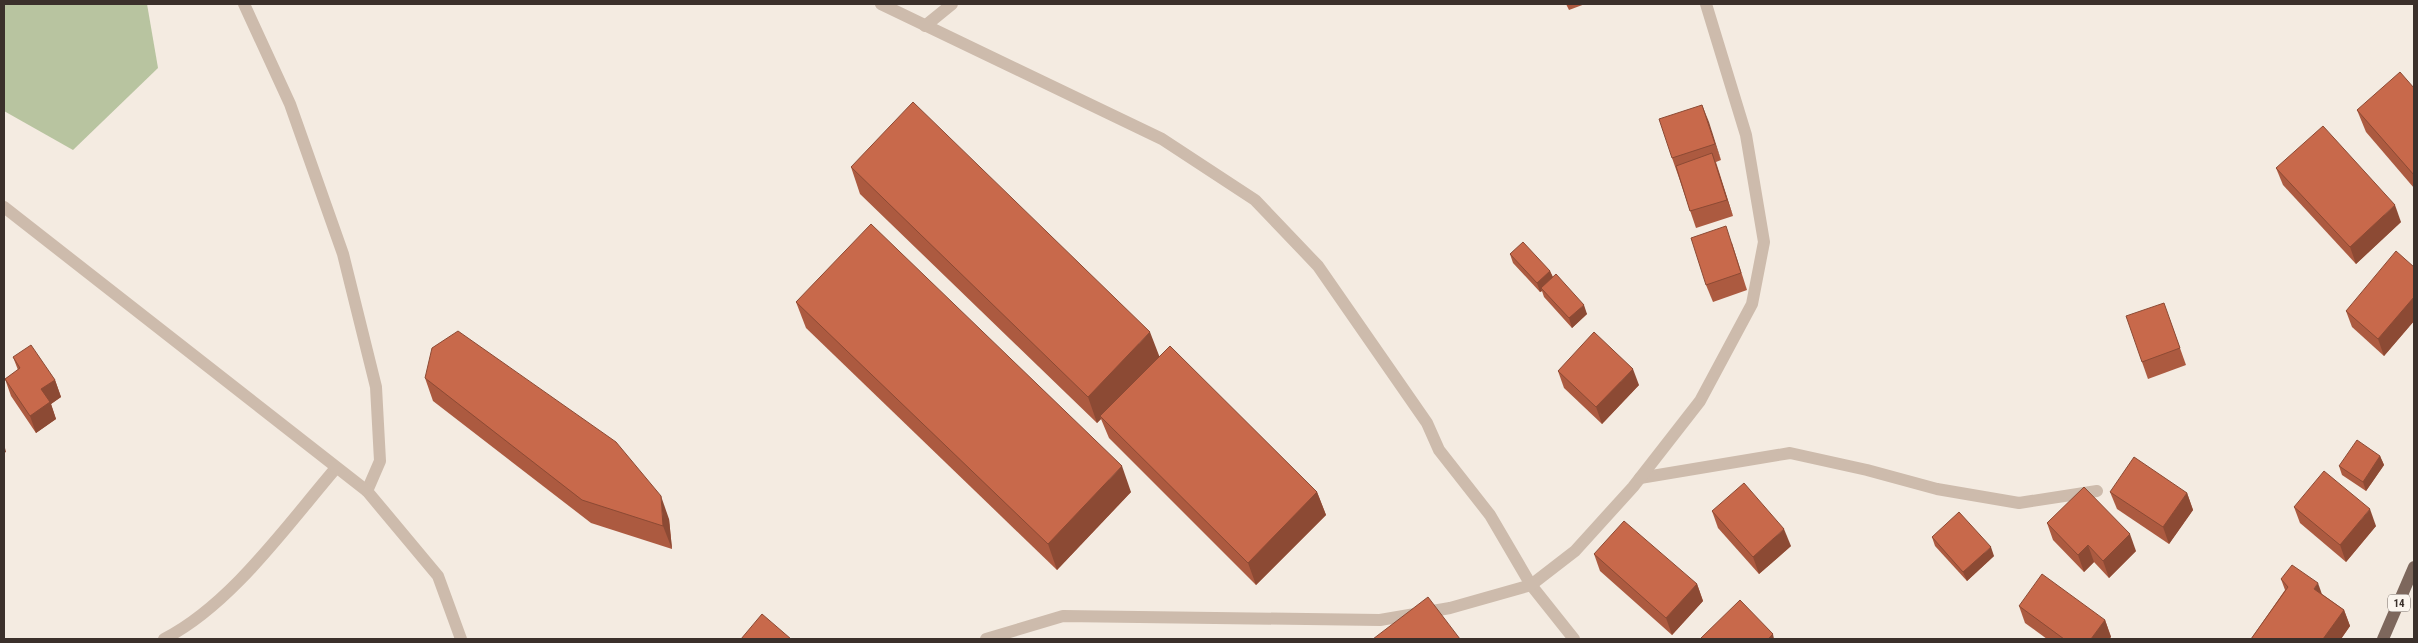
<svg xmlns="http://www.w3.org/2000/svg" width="2418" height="643" font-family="'Roboto Condensed',sans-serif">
<rect width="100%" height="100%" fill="#f4ebe1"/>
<path fill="#b8c4a0" d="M 4,4 L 147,4 L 158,68 L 73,150 L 4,111 Z"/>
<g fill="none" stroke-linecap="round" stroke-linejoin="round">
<g stroke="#cdbbac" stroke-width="12">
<path d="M 244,4 L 290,104 L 343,254 L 376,387 L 380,461 L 367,491"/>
<path d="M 881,4 L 1162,139 L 1255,200 L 1318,266 L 1427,423 L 1439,450 L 1490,515 L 1531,585 L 1574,639"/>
<path d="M 925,26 L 952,4"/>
<path d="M 1640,478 L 1790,453 L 1867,470 L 1937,489 L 2019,503 L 2097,491"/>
<path d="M 164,639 C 231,605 287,525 336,468"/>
<path d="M 986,639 L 1063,616 L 1380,620 L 1450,608 L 1531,585 L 1575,551 L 1633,487 L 1700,401 L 1752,304 L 1764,242 L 1746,135 L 1706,4"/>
</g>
<path stroke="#cdbbac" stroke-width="12" d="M 4,207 L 367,491 L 438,576 L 461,639"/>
<path stroke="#7d675c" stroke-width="12" d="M 2383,639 L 2414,567"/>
</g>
<g fill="#ac5a40">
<path d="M 1566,4 L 1585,4 L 1569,10 Z"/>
<path d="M 2414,88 L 2414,188 L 2366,132 L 2357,110 Z"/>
<path d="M 1702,105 L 1721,160 L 1716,162 L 1733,216 L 1696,228 L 1678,175 L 1672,158 Z"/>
<path d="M 851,167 L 1159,356 L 1317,492 L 1326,515 L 1256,585 L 1109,438 L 1101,419 L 1097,423 L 860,194 Z"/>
<path d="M 2276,168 L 2401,222 L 2356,264 L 2283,185 Z"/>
<path d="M 1732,243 L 1747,290 L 1713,302 L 1706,285 Z"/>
<path d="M 1510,254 L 1550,271 L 1553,277 L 1587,314 L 1572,328 L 1544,297 L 1542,291 L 1540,292 L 1513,263 Z"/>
<path d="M 2414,267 L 2414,321 L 2384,356 L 2352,327 L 2346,311 Z"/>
<path d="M 796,302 L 1131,492 L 1057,570 L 806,328 Z"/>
<path d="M 2170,320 L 2186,365 L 2148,379 L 2142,362 Z"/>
<path d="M 13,357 L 55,380 L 61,397 L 51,404 L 56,419 L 36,433 L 11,396 L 5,379 L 18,370 Z"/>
<path d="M 1558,371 L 1639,385 L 1602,424 L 1564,388 Z"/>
<path d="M 425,378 L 669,519 L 672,549 L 591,523 L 433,401 Z"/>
<path d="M 2380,456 L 2384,465 L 2366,491 L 2342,475 L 2339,466 Z"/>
<path d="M 2110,492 L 2187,493 L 2193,510 L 2169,544 L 2117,509 Z"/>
<path d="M 2294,507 L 2376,526 L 2346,562 L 2300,523 Z"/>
<path d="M 1712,511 L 1791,546 L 1759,574 L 1718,528 Z"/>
<path d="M 2047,523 L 2136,551 L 2109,578 L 2094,562 L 2084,572 L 2053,540 Z"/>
<path d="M 1932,537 L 1994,556 L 1967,581 L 1935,546 Z"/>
<path d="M 1594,554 L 1697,584 L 1703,601 L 1672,635 L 1600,571 Z"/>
<path d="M 2281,579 L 2322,594 L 2344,610 L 2350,626 L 2341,639 L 2251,639 L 2285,590 Z"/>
<path d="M 2019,606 L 2105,620 L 2111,637 L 2109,639 L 2047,639 L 2025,623 Z"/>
</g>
<g fill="#8c4a34">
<path d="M 1702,105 L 1709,122 L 1721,160 L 1715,144 Z"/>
<path d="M 1712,153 L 1718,170 L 1733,216 L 1727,200 Z"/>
<path d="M 2395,205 L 2401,222 L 2356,264 L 2350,247 Z"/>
<path d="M 1550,271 L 1554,280 L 1541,288 L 1542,291 L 1540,292 L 1537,283 Z"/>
<path d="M 2414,297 L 2414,321 L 2384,356 L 2378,339 Z"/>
<path d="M 1584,305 L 1587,314 L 1572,328 L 1569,318 Z"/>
<path d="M 1150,332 L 1160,358 L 1100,416 L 1101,419 L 1097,423 L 1088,397 Z"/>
<path d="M 1633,369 L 1639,385 L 1602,424 L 1596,407 Z"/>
<path d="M 55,380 L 61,397 L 51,404 L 56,419 L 36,433 L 30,416 L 41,389 Z"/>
<path d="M 4,444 L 6,452 L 4,453 Z"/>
<path d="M 2380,456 L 2384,465 L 2366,491 L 2363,482 Z"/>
<path d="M 1122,466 L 1131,492 L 1057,570 L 1048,544 Z"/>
<path d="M 1317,492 L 1326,515 L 1256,585 L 1248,563 Z"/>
<path d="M 2187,493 L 2193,510 L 2169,544 L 2163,527 Z"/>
<path d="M 661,496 L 669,519 L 672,549 L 663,526 Z"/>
<path d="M 2370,509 L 2376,526 L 2346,562 L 2340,545 Z"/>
<path d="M 1784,529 L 1791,546 L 1759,574 L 1753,557 Z"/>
<path d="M 2130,534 L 2136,551 L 2109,578 L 2103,561 Z"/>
<path d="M 2088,545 L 2094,562 L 2084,572 L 2078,555 Z"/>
<path d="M 1991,547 L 1994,556 L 1967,581 L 1963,572 Z"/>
<path d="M 2318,583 L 2324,600 L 2314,589 Z"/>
<path d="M 1697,584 L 1703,601 L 1672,635 L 1666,618 Z"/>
<path d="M 2344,610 L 2350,626 L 2341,639 L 2323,639 Z"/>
<path d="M 2105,620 L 2111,637 L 2109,639 L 2091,639 Z"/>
<path d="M 1773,634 L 1774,639 L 1768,639 Z"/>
</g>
<g fill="#c8694b" stroke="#8c4a34">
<path d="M 2400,72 L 2414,88 L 2414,175 L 2357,110 Z"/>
<path d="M 913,102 L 1150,332 L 1088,397 L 851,167 Z"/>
<path d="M 1702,105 L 1715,144 L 1672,158 L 1659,119 Z"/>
<path d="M 2323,126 L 2395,205 L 2350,247 L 2276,168 Z"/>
<path d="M 1712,153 L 1727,200 L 1690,211 L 1676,166 Z"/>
<path d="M 871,224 L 1122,466 L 1048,544 L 796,302 Z"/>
<path d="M 1726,226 L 1741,273 L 1706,285 L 1691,238 Z"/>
<path d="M 1523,242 L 1550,271 L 1537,283 L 1510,254 Z"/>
<path d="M 2396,251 L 2414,267 L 2414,297 L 2378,339 L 2346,311 Z"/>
<path d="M 1556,274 L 1584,305 L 1569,318 L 1541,288 Z"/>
<path d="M 2164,303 L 2180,348 L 2142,362 L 2126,316 Z"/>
<path d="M 458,331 L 616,442 L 661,496 L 663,526 L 582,500 L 425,378 L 432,348 Z"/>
<path d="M 1594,332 L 1633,369 L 1596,407 L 1558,371 Z"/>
<path d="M 31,345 L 55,380 L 41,389 L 50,402 L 30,416 L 5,379 L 20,368 L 13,357 Z"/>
<path d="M 1170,346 L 1317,492 L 1248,563 L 1100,416 Z"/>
<path d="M 2357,440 L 2380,456 L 2363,482 L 2339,466 Z"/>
<path d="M 2134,457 L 2187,493 L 2163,527 L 2110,492 Z"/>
<path d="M 2324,471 L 2370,509 L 2340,545 L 2294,507 Z"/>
<path d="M 1744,483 L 1784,529 L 1753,557 L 1712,511 Z"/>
<path d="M 2084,487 L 2130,534 L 2103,561 L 2088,545 L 2078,555 L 2047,523 Z"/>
<path d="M 1959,512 L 1991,547 L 1963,572 L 1932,537 Z"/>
<path d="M 1624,521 L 1697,584 L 1666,618 L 1594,554 Z"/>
<path d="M 2292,565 L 2318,583 L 2314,589 L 2344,610 L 2323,639 L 2251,639 L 2288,587 L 2281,579 Z"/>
<path d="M 2042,574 L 2105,620 L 2091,639 L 2064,639 L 2019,606 Z"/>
<path d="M 1428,597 L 1460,639 L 1373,639 Z"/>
<path d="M 1740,600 L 1773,634 L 1768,639 L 1700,639 Z"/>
<path d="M 762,614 L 791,639 L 741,639 Z"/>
</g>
<g text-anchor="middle" stroke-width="5" stroke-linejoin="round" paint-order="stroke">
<rect fill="#fbf5ee" stroke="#756b66" stroke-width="1" x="2388" y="594.5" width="22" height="17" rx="4"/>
<g font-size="11" font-weight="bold" fill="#3b302b">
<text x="2399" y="607">14</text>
</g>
</g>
<rect width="2418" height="643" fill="none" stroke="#3b302b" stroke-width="10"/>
</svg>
